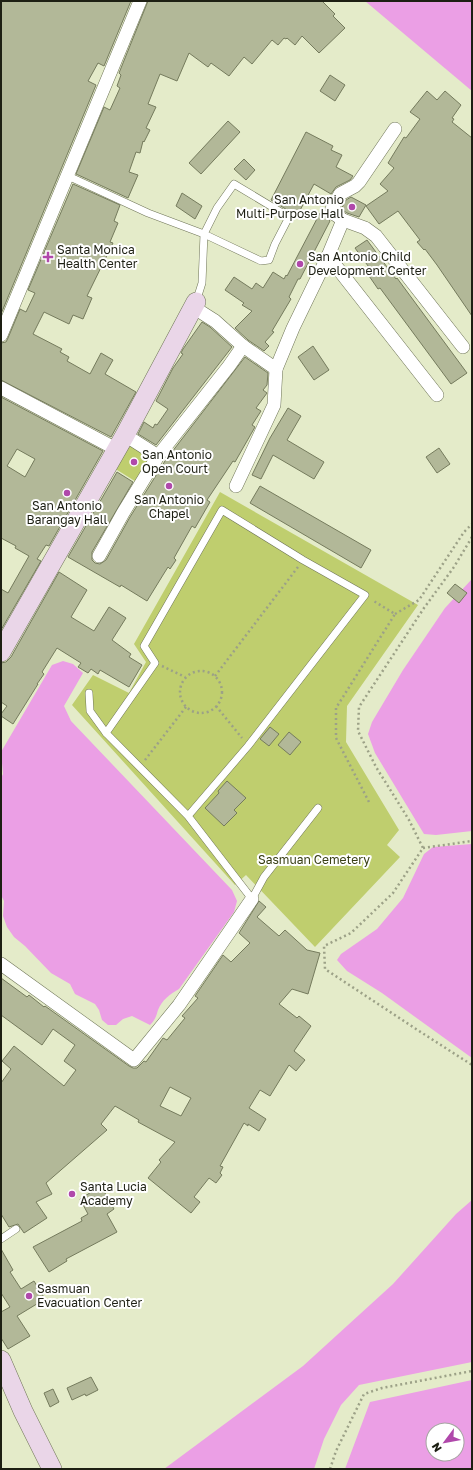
<svg xmlns="http://www.w3.org/2000/svg" width="473" height="1470" font-family="'Golos Text',sans-serif">
<rect width="100%" height="100%" fill="#e4ebc9"/>
<g fill="#bfce6e">
<path d="M 130,441 L 154,456 L 138,483 L 114,468 Z"/>
<path d="M 220,492 L 418,605 L 347,706 L 346,742 L 399,830 L 387,845 L 400,857 L 315,947 L 246,875 L 235,885 L 72,705 L 93,675 L 129,693 L 146,662 L 134,644 Z"/>
</g>
<g fill="#eb9fe5" fill-rule="evenodd">
<path d="M 365,1 L 472,1 L 472,91 Z"/>
<path d="M 472,579 L 472,831 L 436,835 L 424,834 L 375,753 L 368,734 L 372,722 L 403,670 L 445,608 Z"/>
<path d="M 63,661 L 73,664 L 83,673 L 64,706 L 71,721 L 232,890 L 237,901 L 234,912 L 179,989 C 170,994 162,1000 158,1010 C 156,1017 155,1020 150,1025 L 132,1016 L 123,1019 L 116,1025 L 108,1025 L 102,1020 L 99,1010 L 95,1004 L 75,994 L 70,984 L 51,973 L 25,946 L 14,937 L 7,927 L 3,916 L 4,901 L 1,895 L 1,778 L 3,774 L 1,752 L 52,665 Z"/>
<path d="M 472,844 L 472,1058 L 382,993 L 347,971 L 337,960 L 341,954 L 377,929 L 403,898 L 424,854 L 433,847 Z"/>
<path d="M 472,1200 L 472,1362 L 359,1385 L 341,1405 L 324,1439 L 314,1469 L 164,1469 L 303,1366 L 393,1284 L 456,1214 Z"/>
<path d="M 472,1380 L 472,1469 L 345,1469 L 370,1402 ZM 433,1430 L 457,1430 L 457,1454 L 433,1454 Z"/>
</g>
<g fill="#b2b898" stroke="#757b5d" fill-rule="evenodd">
<path d="M 1,1 L 131,1 L 104,66 L 98,63 L 88,81 L 96,85 L 1,314 Z"/>
<path d="M 148,1 L 322,1 L 335,14 L 333,16 L 345,28 L 319,53 L 302,36 L 295,45 L 287,38 L 286,39 L 284,38 L 278,45 L 272,40 L 252,64 L 244,57 L 229,76 L 211,63 L 208,67 L 189,53 L 177,81 L 160,74 L 148,104 L 156,107 L 146,128 L 150,130 L 144,142 L 143,141 L 140,153 L 136,152 L 129,172 L 138,175 L 128,198 L 76,174 L 104,107 L 110,110 L 120,88 L 117,86 L 121,75 L 119,73 Z"/>
<path d="M 330,75 L 345,85 L 335,101 L 320,91 Z"/>
<path d="M 427,91 L 437,100 L 445,91 L 461,105 L 452,118 L 454,119 L 452,122 L 472,138 L 472,316 L 437,265 L 425,249 L 424,250 L 417,242 L 420,240 L 398,211 L 379,224 L 366,206 L 388,191 L 380,184 L 394,168 L 388,163 L 404,137 L 406,138 L 420,119 L 410,112 Z"/>
<path d="M 228,121 L 240,132 L 201,174 L 189,163 Z"/>
<path d="M 306,132 L 333,146 L 331,150 L 342,155 L 336,167 L 353,176 L 350,180 L 336,187 L 331,194 L 314,184 L 297,216 L 271,200 Z"/>
<path d="M 244,159 L 255,170 L 246,180 L 234,169 Z"/>
<path d="M 73,184 L 120,205 L 114,221 L 118,223 L 110,242 L 113,243 L 87,296 L 92,298 L 83,319 L 73,315 L 69,324 L 44,312 L 33,334 L 62,349 L 60,352 L 69,357 L 67,361 L 90,374 L 101,353 L 113,360 L 105,374 L 136,392 L 111,437 L 1,380 L 1,343 L 6,342 L 8,338 L 20,309 L 26,312 L 35,293 L 28,290 Z"/>
<path d="M 182,193 L 202,206 L 195,219 L 176,206 Z"/>
<path d="M 351,197 L 366,205 L 359,217 L 347,213 L 341,209 L 346,200 Z"/>
<path d="M 320,213 L 326,216 L 330,221 L 300,279 L 298,279 L 289,297 L 291,299 L 272,331 L 274,332 L 265,342 L 269,346 L 264,351 L 248,340 L 235,328 L 252,311 L 242,305 L 244,303 L 225,290 L 234,277 L 252,289 L 256,283 L 263,288 L 273,272 L 284,279 L 286,275 L 287,276 Z"/>
<path d="M 367,240 L 396,279 L 397,278 L 467,373 L 451,384 L 380,288 L 378,289 L 367,273 L 371,270 L 355,248 Z"/>
<path d="M 202,322 L 210,327 L 232,347 L 156,445 L 138,434 L 144,422 L 153,428 L 155,424 L 157,425 L 168,409 L 156,401 L 173,368 L 183,354 L 181,353 L 183,349 Z"/>
<path d="M 313,346 L 329,370 L 314,380 L 298,357 Z"/>
<path d="M 245,357 L 268,373 L 267,385 L 263,390 L 267,393 L 256,408 L 261,411 L 252,425 L 255,427 L 235,462 L 233,461 L 207,500 L 210,502 L 195,528 L 192,526 L 174,558 L 176,560 L 170,569 L 168,567 L 163,575 L 147,601 L 121,585 L 120,587 L 68,557 L 117,472 L 133,482 L 92,552 L 92,560 L 95,563 L 100,564 L 106,560 L 130,517 L 165,461 Z"/>
<path d="M 1,397 L 103,451 L 49,546 L 46,545 L 37,559 L 41,561 L 1,630 L 1,589 L 8,593 L 29,556 L 15,548 L 16,546 L 1,538 ZM 17,449 L 35,459 L 25,477 L 7,466 Z"/>
<path d="M 288,408 L 301,416 L 287,440 L 324,462 L 314,479 L 273,455 L 261,479 L 252,475 L 270,438 Z"/>
<path d="M 439,448 L 450,464 L 437,473 L 426,457 Z"/>
<path d="M 260,486 L 371,550 L 361,568 L 250,503 Z"/>
<path d="M 59,572 L 87,590 L 71,617 L 94,631 L 109,607 L 126,618 L 112,640 L 131,654 L 129,657 L 142,665 L 129,687 L 100,670 L 98,674 L 91,669 L 88,673 L 78,667 L 81,663 L 57,648 L 42,672 L 44,674 L 37,684 L 38,684 L 13,724 L 1,716 L 1,714 L 7,706 L 1,702 L 1,663 L 6,662 L 11,657 Z"/>
<path d="M 455,584 L 467,593 L 459,603 L 447,593 Z"/>
<path d="M 270,727 L 279,734 L 269,746 L 260,739 Z"/>
<path d="M 289,732 L 301,742 L 290,755 L 278,745 Z"/>
<path d="M 227,781 L 246,798 L 234,810 L 237,813 L 224,826 L 205,808 L 219,793 L 218,791 Z"/>
<path d="M 259,901 L 266,907 L 257,917 L 279,936 L 285,930 L 307,950 L 320,953 L 308,994 L 292,989 L 279,1004 L 297,1018 L 299,1016 L 311,1026 L 294,1051 L 305,1060 L 296,1071 L 289,1065 L 270,1096 L 260,1090 L 249,1108 L 266,1119 L 259,1131 L 248,1124 L 248,1126 L 244,1123 L 220,1166 L 223,1167 L 220,1173 L 222,1175 L 216,1183 L 209,1178 L 194,1197 L 200,1202 L 191,1213 L 148,1178 L 161,1162 L 159,1160 L 175,1142 L 138,1122 L 139,1120 L 115,1106 L 101,1124 L 107,1130 L 46,1183 L 52,1194 L 36,1202 L 47,1218 L 24,1233 L 18,1224 L 9,1227 L 1,1214 L 1,1083 L 11,1069 L 2,1061 L 14,1046 L 64,1086 L 76,1070 L 64,1061 L 75,1045 L 53,1029 L 42,1045 L 1,1015 L 1,978 L 27,997 L 29,995 L 44,1007 L 45,1006 L 129,1066 L 133,1068 L 137,1068 L 144,1061 L 146,1062 L 163,1038 L 167,1040 L 185,1018 L 182,1016 L 198,998 L 195,996 L 223,955 L 231,962 L 250,943 L 239,933 ZM 170,1087 L 191,1098 L 181,1116 L 160,1106 Z"/>
<path d="M 101,1186 L 114,1209 L 107,1214 L 117,1232 L 66,1259 L 67,1261 L 49,1272 L 33,1247 L 82,1221 L 81,1218 L 88,1214 L 80,1199 Z"/>
<path d="M 1,1249 L 13,1270 L 10,1272 L 21,1289 L 34,1281 L 45,1299 L 17,1316 L 30,1336 L 8,1349 L 1,1338 L 1,1312 L 10,1307 L 1,1293 Z"/>
<path d="M 91,1377 L 98,1390 L 86,1396 L 85,1394 L 72,1400 L 67,1388 Z"/>
<path d="M 53,1389 L 59,1402 L 50,1407 L 44,1393 Z"/>
</g>
<g fill="none" stroke-linecap="round" stroke-linejoin="round">
<defs>
<g id="lane">
<path d="M 68,176 L 148,213 L 204,234 L 202,283 L 196,302"/>
<path d="M 234,184 L 289,217 L 275,244 L 269,260 L 261,261 L 204,234 L 217,208 Z"/>
<path d="M 89,693 L 90,711 L 106,733"/>
<path d="M 188,816 L 248,746 L 365,595 L 303,560 L 222,510 L 144,646 L 155,663 L 106,733 L 188,816 L 252,899 L 264,877 L 318,808"/>
<path d="M 1,1239 L 16,1229"/>
</g>
<g id="street">
<path d="M 395,129 L 359,182 L 355,186 L 340,194 L 332,209 L 333,213 L 343,220 L 365,228 L 376,236 L 463,347"/>
<path d="M 328,256 L 437,395"/>
<path d="M 193,307 L 215,321 L 243,346 L 276,369"/>
<path d="M 1,335 L 140,1"/>
<path d="M 1,388 L 116,449"/>
<path d="M 125,435 L 158,456"/>
<path d="M 236,486 L 274,405 L 276,369 L 293,328 L 328,256 L 343,220"/>
<path d="M 99,556 L 123,513 L 158,456 L 229,366 L 243,346"/>
<path d="M 1,964 L 134,1060 L 179,1005 L 252,899"/>
</g>
<g id="secondary">
<path d="M 1,652 L 125,435 L 196,302"/>
<path d="M 1,1360 L 23,1411 L 52,1469"/>
</g>
</defs>
<use href="#lane" stroke="#6f7557" stroke-width="8"/>
<use href="#street" stroke="#6f7557" stroke-width="14"/>
<use href="#secondary" stroke="#6f7557" stroke-width="20"/>
<g stroke="#9ca187" stroke-width="2.5" stroke-dasharray="2 3" stroke-linecap="butt">
<path d="M 472,537 L 454,567 L 424,608 L 359,707 L 358,731 L 376,767 L 409,820 L 423,848 L 393,893 L 351,933 L 324,946 L 325,969 L 416,1029 L 472,1065"/>
<path d="M 395,614 L 419,600 L 464,532 L 472,524"/>
<path d="M 162,666 L 185,677"/>
<circle cx="201" cy="692" r="21"/>
<path d="M 215,676 L 298,567"/>
<path d="M 216,706 L 242,738"/>
<path d="M 145,760 L 186,707"/>
<path d="M 369,802 L 336,738 L 336,708 L 395,614 L 372,600"/>
<path d="M 423,848 L 472,841"/>
<path d="M 330,1469 L 336,1451 L 364,1394 L 382,1388 L 472,1371"/>
</g>
<use href="#lane" stroke="#fff" stroke-width="7"/>
<use href="#street" stroke="#fff" stroke-width="13"/>
<use href="#secondary" stroke="#ead6e8" stroke-width="19"/>
</g>
<g fill="#b048ab" stroke="#fff" stroke-width="1.5">
<circle cx="352" cy="207" r="4"/>
<path d="M46 251h4v4h4v4h-4v4h-4v-4h-4v-4h4z"/>
<circle cx="300" cy="264" r="4"/>
<circle cx="134" cy="462" r="4"/>
<circle cx="169" cy="486" r="4"/>
<circle cx="67" cy="493" r="4"/>
<circle cx="72" cy="1194" r="4"/>
<circle cx="29" cy="1296" r="4"/>
</g>
<g text-anchor="middle" stroke-width="4" stroke-linejoin="round" paint-order="stroke">
<g font-size="12" fill="#1d1f13" stroke="#fff" text-anchor="start">
<text x="344" y="204" text-anchor="end">San Antonio<tspan x="344" dy="14">Multi-Purpose Hall</tspan></text>
<text x="57" y="254">Santa Monica<tspan x="57" dy="14">Health Center</tspan></text>
<text x="308" y="261">San Antonio Child<tspan x="308" dy="14">Development Center</tspan></text>
<text x="142" y="459">San Antonio<tspan x="142" dy="14">Open Court</tspan></text>
<text x="169" y="504" text-anchor="middle">San Antonio<tspan x="169" dy="14">Chapel</tspan></text>
<text x="67" y="510" text-anchor="middle">San Antonio<tspan x="67" dy="14">Barangay Hall</tspan></text>
<text x="80" y="1191">Santa Lucia<tspan x="80" dy="14">Academy</tspan></text>
<text x="37" y="1293">Sasmuan<tspan x="37" dy="14">Evacuation Center</tspan></text>
</g>
<g font-size="12" fill="#383e14" stroke="#fff">
<text x="314" y="864">Sasmuan Cemetery</text>
</g>
</g>
<rect width="473" height="1470" fill="none" stroke="#1d1f13" stroke-width="4"/>
<g transform="translate(445 1442) rotate(238)"><circle r="19" fill="#ffffff" stroke="#a5a5a1"/>
<path d="M0-3L7 15L0 10L-7 15Z" fill="#b048ab"/>
<text y="-6" font-size="11" font-weight="bold" text-anchor="middle" fill="#1d1f13">N</text>
</g>
</svg>
